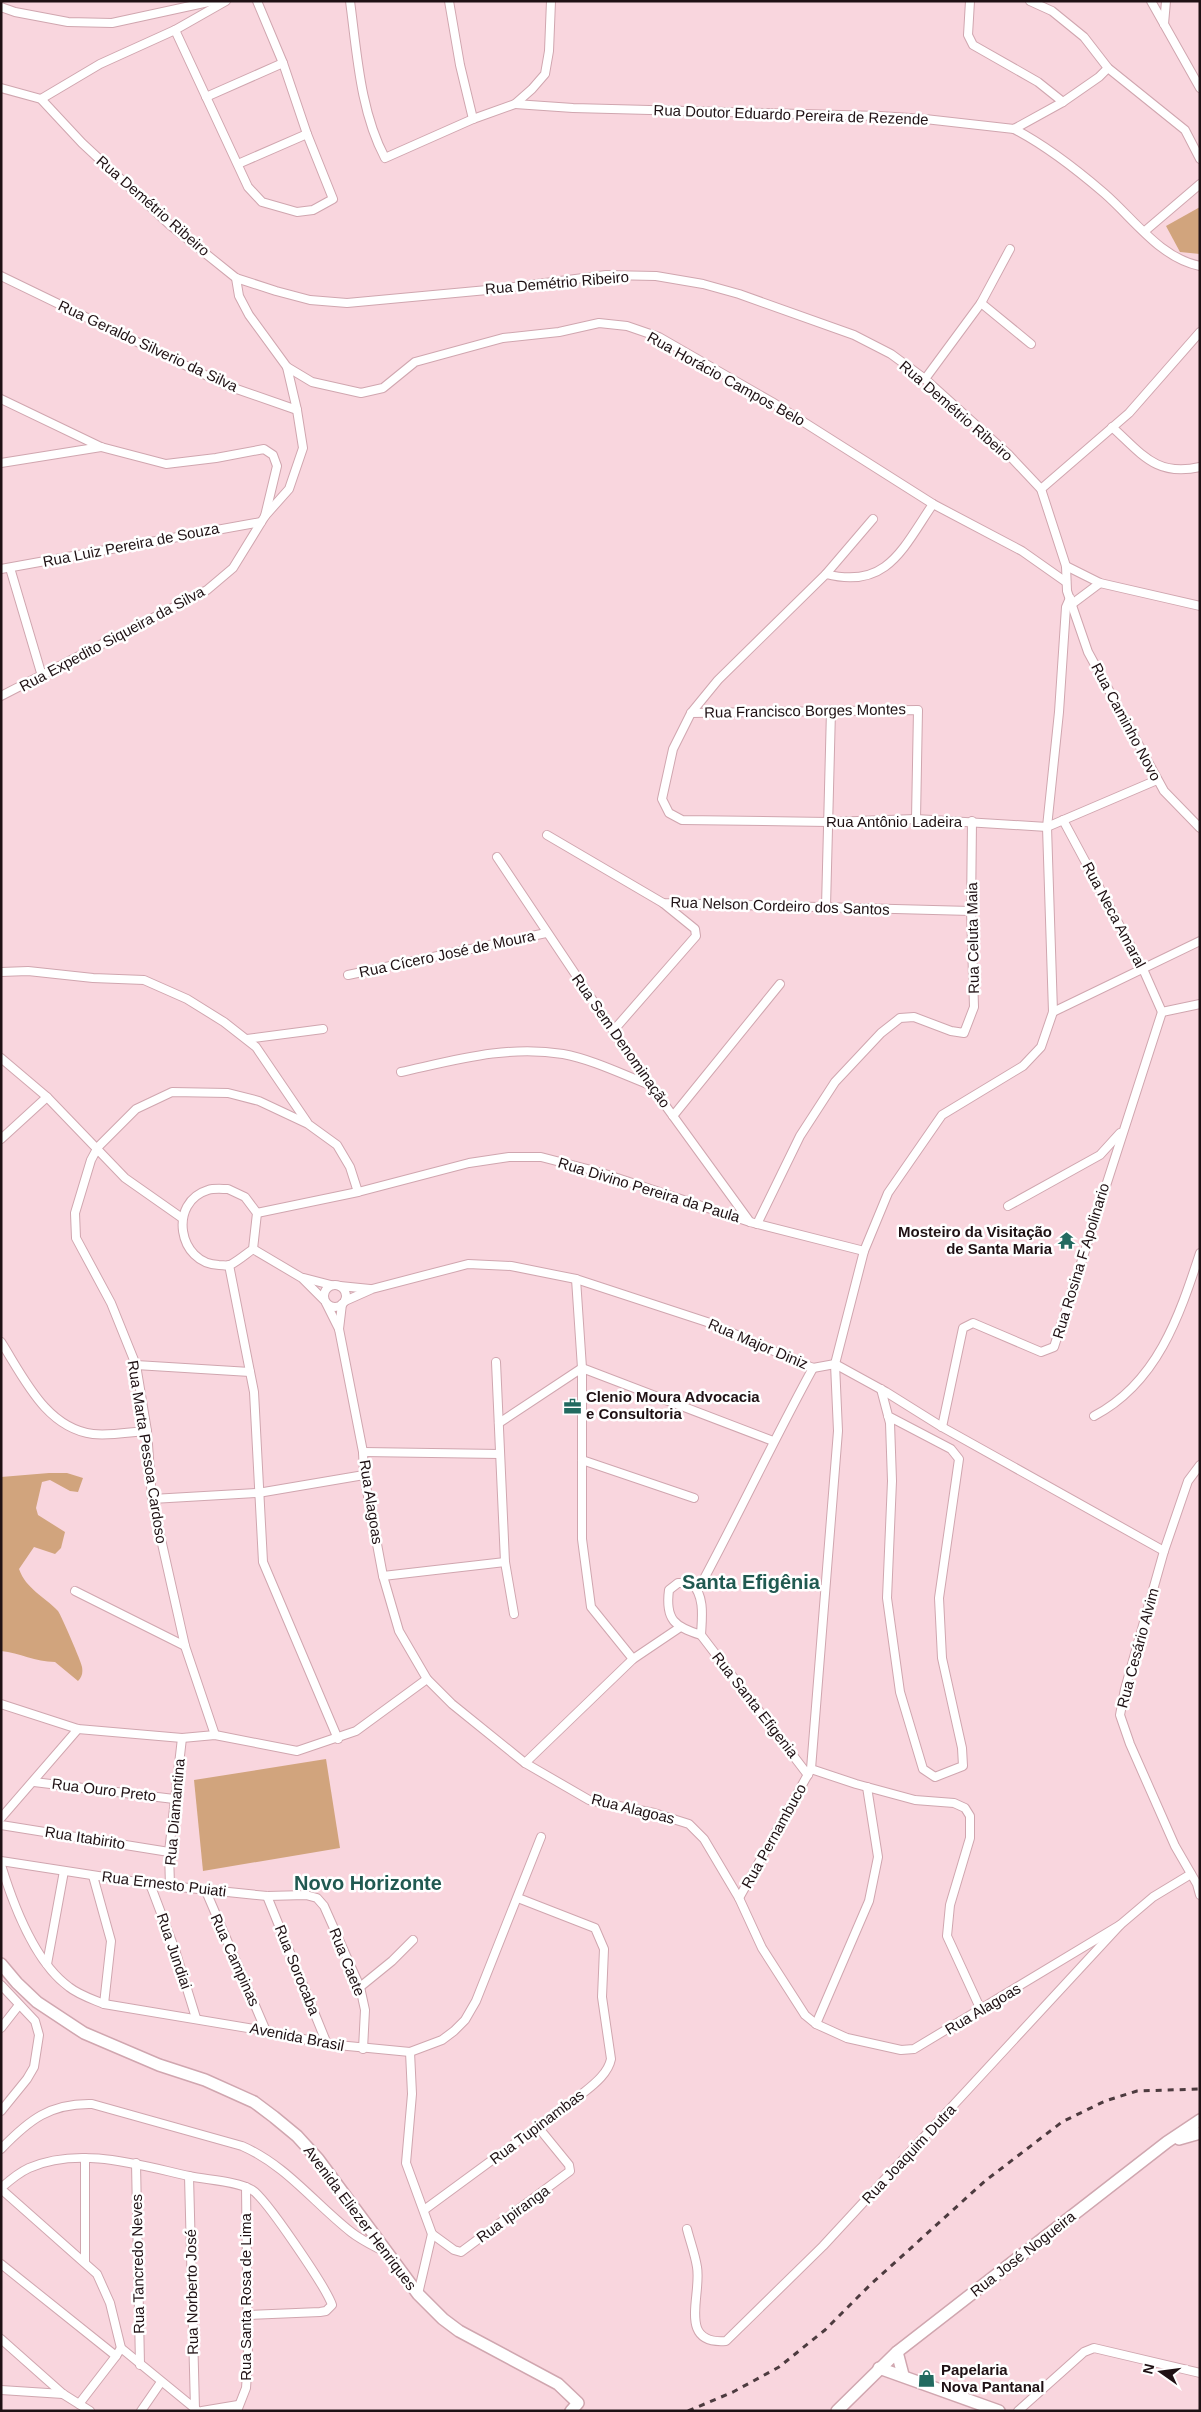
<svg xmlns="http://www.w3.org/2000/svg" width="1201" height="2412" font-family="Arial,sans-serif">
<rect width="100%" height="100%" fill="#f9d6de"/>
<g fill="#d1a47d">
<path d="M 1200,207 L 1200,254 L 1180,252 L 1166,226 Z"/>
<path d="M 49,1473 L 67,1473 L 83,1478 L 78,1492 L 70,1491 L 50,1480 L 42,1482 L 36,1508 L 38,1515 L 65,1532 L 61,1548 L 55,1554 L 34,1547 L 19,1569 C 26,1589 44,1596 58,1611 C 60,1613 82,1663 82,1667 C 83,1673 82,1677 78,1681 L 55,1662 C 35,1662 20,1653 1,1651 L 1,1477 Z"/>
<path d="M 326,1759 L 340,1848 L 203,1871 L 194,1780 Z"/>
</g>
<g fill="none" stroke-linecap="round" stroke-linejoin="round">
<defs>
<g id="street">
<path d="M 350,1 C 357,53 360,111 385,158 L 473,119 L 515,104 L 532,89 L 545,74 L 549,51 L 551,1"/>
<path d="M 449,1 L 460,65 L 473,119"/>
<path d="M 970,1 L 968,35 L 973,45 L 1038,82 L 1063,102"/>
<path d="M 1030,1 L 1052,11 L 1084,37 L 1108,68 L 1185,130 L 1200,159"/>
<path d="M 1151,1 L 1200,88"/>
<path d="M 1,7 L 15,12 L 68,22 L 112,23 L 213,1"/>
<path d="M 1164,24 L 1166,1"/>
<path d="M 175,30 L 248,187 L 262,202 L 297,212 L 313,210 L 333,199 L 307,134 L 283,63 L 257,1"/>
<path d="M 1,88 L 41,99 L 82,143 L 170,225 L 236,278 L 276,291 L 310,300 L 347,303 L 498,289 L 606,275 L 656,276 L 703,284 L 739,294 L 854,335 L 891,354 L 925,379 L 1008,454 L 1041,489 L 1066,566 L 1067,591 L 1088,652 L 1164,791 L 1200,828"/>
<path d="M 206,97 L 283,63"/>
<path d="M 41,99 L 100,64 L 175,30 L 226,1"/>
<path d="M 515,104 L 573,108 L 880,116 L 925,119 L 1014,129 L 1063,102 L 1099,77 L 1108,68"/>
<path d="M 1014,129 C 1047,146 1076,169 1104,193 C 1134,219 1160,258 1200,266"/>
<path d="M 238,164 L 307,134"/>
<path d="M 1145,231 L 1200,184"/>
<path d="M 1,276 L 228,386 L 297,410"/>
<path d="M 236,278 L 239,296 L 249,315 L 287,367 L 312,382 L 361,393 L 383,388 L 415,362 L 503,338 L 559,332 L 599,323 L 627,326 L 659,337 L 772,402 L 933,504 L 1022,551 L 1066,582"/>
<path d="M 981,303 L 1031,344"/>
<path d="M 925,379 L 981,303 L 1010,249"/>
<path d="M 1,399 L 101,447 L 166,464 L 216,458 L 264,449 L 273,455 L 277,466 L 265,516"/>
<path d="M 1112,427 C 1142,454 1156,477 1200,467"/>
<path d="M 1,463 L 101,447"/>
<path d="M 1041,489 L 1129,413 L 1200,332"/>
<path d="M 933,504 C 903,548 887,590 826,574 L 718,680 L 691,713 L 673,749 L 662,799 L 669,813 L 682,820 L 828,822 L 916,819 L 1047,827 L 1157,780"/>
<path d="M 1066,566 L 1100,583 L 1200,606"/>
<path d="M 10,568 L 42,676"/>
<path d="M 1,569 L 261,522"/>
<path d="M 826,574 L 873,519"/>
<path d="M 1072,604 L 1100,583"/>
<path d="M 1,696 L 207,590 L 233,568 L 265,516 L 289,489 L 303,448 L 297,410 L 287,367"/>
<path d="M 691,713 L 918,710 L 916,819"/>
<path d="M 1063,820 L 1143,969 L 1162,1012"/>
<path d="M 547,835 L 663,903 L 971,911"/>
<path d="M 497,857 L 636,1065 L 750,1222"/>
<path d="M 826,907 L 831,710"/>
<path d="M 1,972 L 28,971 L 93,978 L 144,980 L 187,999 L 224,1022 L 256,1047 L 307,1122"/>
<path d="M 348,975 L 546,933"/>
<path d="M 1053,1012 L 1200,941"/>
<path d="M 1162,1012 L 1200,1004"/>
<path d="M 613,1031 L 696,936 L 695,929 L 663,903"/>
<path d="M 247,1039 L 323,1029"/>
<path d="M 1,1058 L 47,1097 L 125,1178 L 182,1218"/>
<path d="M 401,1072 C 456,1060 506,1045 563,1054 C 591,1059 624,1075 650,1085"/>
<path d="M 673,1116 L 780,984"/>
<path d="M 1,1139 L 47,1097"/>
<path d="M 228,1189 L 245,1197 L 257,1213 L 253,1249 C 246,1254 238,1261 230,1265 C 227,1266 223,1265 219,1265 C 178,1264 168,1202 208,1190 C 214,1188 222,1189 228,1189 Z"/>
<path d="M 1008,1206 L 1100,1155 L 1120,1133"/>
<path d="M 257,1213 L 358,1192 L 469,1163 L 509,1157 L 541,1157 L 599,1172 L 750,1222 L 864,1251"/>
<path d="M 757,1224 L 800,1136 L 835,1082 L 881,1033 L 900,1018 L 914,1017 L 951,1031 L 964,1033 L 974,1007 L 971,911 L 972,821"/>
<path d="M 253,1249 L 302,1278 L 324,1300"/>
<path d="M 229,1265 L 254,1392 L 263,1562 L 338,1739"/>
<path d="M 304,1278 L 331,1285"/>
<path d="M 576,1279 L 582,1368 L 582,1539 L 591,1607 L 633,1659"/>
<circle cx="335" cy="1296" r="11"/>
<path d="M 340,1286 L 370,1289"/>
<path d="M 345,1301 L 372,1289 L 468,1264 L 511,1266 L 576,1279 L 707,1322 L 813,1368 L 835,1364 L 886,1392 L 942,1427 L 1164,1551"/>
<path d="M 326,1303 L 339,1329 L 363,1452 L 364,1475 L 383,1576 L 399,1631 L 427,1679 L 452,1704 L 525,1763 L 589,1800 L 654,1813 L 689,1824 L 704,1839 L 739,1898 L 762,1948 L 805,2015 L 816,2024 L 847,2038 L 901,2050 L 914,2049 L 1120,1925"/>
<path d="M 339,1329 L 342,1304"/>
<path d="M 1,1342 C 24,1378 46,1428 93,1434 C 110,1436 130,1432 147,1431"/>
<path d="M 496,1362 L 505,1562 L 514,1614"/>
<path d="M 136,1365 L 250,1372"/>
<path d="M 881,1389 L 890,1423 L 892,1481 L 887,1598 L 900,1692 L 923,1769 L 935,1777 L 963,1766 L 962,1748 L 942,1658 L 939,1598 L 959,1459 L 951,1449 L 888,1416"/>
<path d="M 1094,1416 C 1157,1383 1179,1317 1200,1253"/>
<path d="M 499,1423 L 582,1368 L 773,1441"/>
<path d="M 942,1427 L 963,1328 L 973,1323 L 1041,1352 L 1054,1347 L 1162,1012"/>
<path d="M 363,1452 L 500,1454"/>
<path d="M 582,1460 L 694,1498"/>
<path d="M 1200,1465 L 1188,1481 L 1164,1551 L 1125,1689 L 1120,1715 L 1130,1744 L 1175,1846 L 1197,1884 L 1200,1895"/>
<path d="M 152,1499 L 258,1493 L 364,1475"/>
<path d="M 383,1576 L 505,1562"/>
<path d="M 678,1583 L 692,1583 C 705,1597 702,1617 701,1635 C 675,1627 665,1620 669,1590 Z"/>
<path d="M 698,1590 C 738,1516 773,1441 813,1368"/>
<path d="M 75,1591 L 185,1646"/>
<path d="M 701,1635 L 808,1775"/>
<path d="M 1,1704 L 78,1729 L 182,1738 L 215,1735 L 297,1751 L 356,1731 L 427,1679"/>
<path d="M 215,1735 L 185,1646 L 152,1499 L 147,1431 L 136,1365 L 111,1303 L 76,1238 L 75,1213 L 91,1160 L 98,1147 L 136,1109 L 172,1092 L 228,1093 L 259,1101 L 308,1124 L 337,1145 L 350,1167 L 358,1192"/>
<path d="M 525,1763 L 633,1659 L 679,1628"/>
<path d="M 811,1769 L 856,1784 L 915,1800 L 954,1803 L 965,1808 L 970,1816 L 970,1838 L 950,1905 L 947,1936 L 981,2010"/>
<path d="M 34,1782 L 174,1799"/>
<path d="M 1,1818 L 78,1729"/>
<path d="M 1,1825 L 169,1852"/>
<path d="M 1,1861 L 150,1884 L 267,1896 L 306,1895 L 317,1898 L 324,1906 L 360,1987 L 365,2010 L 363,2049"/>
<path d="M 1,1865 C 13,1904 34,1962 69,1987 C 79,1995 92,1999 104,2004 L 266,2031 L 327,2044 L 410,2052 L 442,2040 L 454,2031 L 465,2020 L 476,2001 L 541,1837"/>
<path d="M 93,1876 L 111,1941 L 104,2004"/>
<path d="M 150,1884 L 175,1950 L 196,2018"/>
<path d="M 170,1886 L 169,1852 L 182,1738"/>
<path d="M 205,1889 L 266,2031"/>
<path d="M 267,1896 L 327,2044"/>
<path d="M 739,1898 L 811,1769 L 838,1431 L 835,1364 L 864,1251 L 888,1193 L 942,1115 L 1023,1066 L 1041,1047 L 1053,1012 L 1047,827 L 1059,712 L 1066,607 L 1070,598"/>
<path d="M 47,1964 L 64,1871"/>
<path d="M 1,1985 L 35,2021 L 39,2035 L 34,2067 L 27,2079 L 1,2111"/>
<path d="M 360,1987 L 392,1961 L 413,1940"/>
<path d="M 816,2024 L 869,1901 L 878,1857 L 867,1787"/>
<path d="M 1,2028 L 19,2005"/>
<path d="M 410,2052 L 412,2094 L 406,2163 L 432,2234 L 454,2250 L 461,2252 L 570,2171 L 569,2165 L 538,2127"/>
<path d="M 1,2149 C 29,2120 50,2103 92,2104 L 242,2146 C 286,2165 314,2203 351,2232 C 361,2240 374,2246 385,2252"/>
<path d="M 85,2158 L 85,2262"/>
<path d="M 136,2163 L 140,2365"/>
<path d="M 189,2176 L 195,2409"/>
<path d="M 1,2188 C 10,2180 18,2173 29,2168 C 79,2146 139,2165 189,2176 C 207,2180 237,2181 252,2190 C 265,2197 327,2289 332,2305 L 326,2311 L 320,2312 L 247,2315"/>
<path d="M 1,2189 L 97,2274 L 110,2303 L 121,2348 L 198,2411"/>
<path d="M 424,2210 L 582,2094 C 593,2085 608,2074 611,2059 L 602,1997 L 604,1949 L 595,1928 L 518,1898"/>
<path d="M 687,2229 C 690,2241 695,2254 697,2267 C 702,2295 677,2345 726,2341 L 823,2246 L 1120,1925 L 1153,1897 L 1191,1874"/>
<path d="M 1,2264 L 116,2356 L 121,2348"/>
<path d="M 418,2294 L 432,2234"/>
<path d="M 1,2339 L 63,2394 L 90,2411"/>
<path d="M 1,2390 L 63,2394"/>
<path d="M 79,2404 L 116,2356"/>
<path d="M 141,2411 L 161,2382"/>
<path d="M 202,2411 L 238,2405"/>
<path d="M 237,2411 L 246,2388 L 248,2360 L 246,2187"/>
<path d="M 1018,2411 L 1084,2352 L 1094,2348 L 1200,2373"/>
</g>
<g id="secondary">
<path d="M 1,1964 L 17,1983 L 37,2002 L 84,2033 L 159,2065 L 205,2080 L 254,2102 L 274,2117 L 297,2136 L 318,2159 L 418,2294 L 443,2319 L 459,2331 L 558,2384 L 578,2403 L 571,2411"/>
<path d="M 1179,2139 L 1200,2133"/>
<path d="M 897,2352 L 903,2375"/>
<path d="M 879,2368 L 999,2411"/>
<path d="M 837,2411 L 897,2352 L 1167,2142 L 1200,2120"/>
</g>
</defs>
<use href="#street" stroke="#d0a6af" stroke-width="10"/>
<use href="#secondary" stroke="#d0a6af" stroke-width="14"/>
<use href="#street" stroke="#fff" stroke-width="8"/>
<use href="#secondary" stroke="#fff" stroke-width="11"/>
<path stroke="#4d3b3f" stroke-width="3" stroke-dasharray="6 6" stroke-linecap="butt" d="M 688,2411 L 733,2392 L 779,2367 L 825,2330 L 870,2285 L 985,2181 L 1062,2122 L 1105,2101 L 1137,2091 L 1200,2089"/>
</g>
<defs>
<symbol id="temple-bare" viewBox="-9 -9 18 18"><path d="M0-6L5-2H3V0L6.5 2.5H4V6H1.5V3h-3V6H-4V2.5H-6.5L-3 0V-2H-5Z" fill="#226a60" stroke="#fff" stroke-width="2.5" paint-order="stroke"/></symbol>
<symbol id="office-bare" viewBox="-9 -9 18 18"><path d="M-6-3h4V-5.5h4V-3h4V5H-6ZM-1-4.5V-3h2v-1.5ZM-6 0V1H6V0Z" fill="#226a60" stroke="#fff" stroke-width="2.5" paint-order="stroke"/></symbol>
<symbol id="shop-bare" viewBox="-9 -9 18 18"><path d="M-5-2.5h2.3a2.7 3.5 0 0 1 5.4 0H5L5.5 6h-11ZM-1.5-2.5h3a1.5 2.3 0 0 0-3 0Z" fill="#226a60" stroke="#fff" stroke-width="2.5" paint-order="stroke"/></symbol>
</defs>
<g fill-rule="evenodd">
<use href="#temple-bare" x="1054" y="1228" width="25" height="25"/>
<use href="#office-bare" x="560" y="1394" width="25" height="25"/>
<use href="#shop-bare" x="914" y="2366" width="25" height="25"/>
</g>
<g text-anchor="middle" stroke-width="5" stroke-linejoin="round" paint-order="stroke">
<g font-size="15" fill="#1f1114" stroke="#fff">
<text transform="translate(791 115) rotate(2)" y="5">Rua Doutor Eduardo Pereira de Rezende</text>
<text transform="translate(153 206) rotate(41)" y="5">Rua Demétrio Ribeiro</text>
<text transform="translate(557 283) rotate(-5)" y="5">Rua Demétrio Ribeiro</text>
<text transform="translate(148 346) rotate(25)" y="5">Rua Geraldo Silverio da Silva</text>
<text transform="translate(726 379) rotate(29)" y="5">Rua Horácio Campos Belo</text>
<text transform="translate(956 411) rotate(41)" y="5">Rua Demétrio Ribeiro</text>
<text transform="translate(131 545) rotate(-11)" y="5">Rua Luiz Pereira de Souza</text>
<text transform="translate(112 639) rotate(-28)" y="5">Rua Expedito Siqueira da Silva</text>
<text transform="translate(805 711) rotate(-1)" y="5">Rua Francisco Borges Montes</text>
<text transform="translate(1126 722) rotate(62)" y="5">Rua Caminho Novo</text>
<text x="894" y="827">Rua Antônio Ladeira</text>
<text transform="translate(780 906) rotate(2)" y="5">Rua Nelson Cordeiro dos Santos</text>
<text transform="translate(1114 915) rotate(62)" y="5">Rua Neca Amaral</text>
<text transform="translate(973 938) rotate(-91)" y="5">Rua Celuta Maia</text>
<text transform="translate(447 954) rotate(-12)" y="5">Rua Cícero José de Moura</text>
<text transform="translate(621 1041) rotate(55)" y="5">Rua Sem Denominação</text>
<text transform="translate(649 1190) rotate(17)" y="5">Rua Divino Pereira da Paula</text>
<text transform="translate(1081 1261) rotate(-73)" y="5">Rua Rosina F Apolinario</text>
<text transform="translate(758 1344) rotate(23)" y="5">Rua Major Diniz</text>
<text transform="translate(147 1452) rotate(81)" y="5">Rua Marta Pessoa Cardoso</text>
<text transform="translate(371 1502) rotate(81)" y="5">Rua Alagoas</text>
<text transform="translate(1138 1648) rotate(-75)" y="5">Rua Cesário Alvim</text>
<text transform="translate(755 1705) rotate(52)" y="5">Rua Santa Efigenia</text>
<text transform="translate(104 1790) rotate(7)" y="5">Rua Ouro Preto</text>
<text transform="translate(633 1809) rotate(14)" y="5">Rua Alagoas</text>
<text transform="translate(175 1812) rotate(-85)" y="5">Rua Diamantina</text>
<text transform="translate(774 1836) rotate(-61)" y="5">Rua Pernambuco</text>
<text transform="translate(85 1838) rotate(9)" y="5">Rua Itabirito</text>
<text transform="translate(164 1884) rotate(7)" y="5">Rua Ernesto Puiati</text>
<text transform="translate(174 1951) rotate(71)" y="5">Rua Jundiai</text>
<text transform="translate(235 1960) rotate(66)" y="5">Rua Campinas</text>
<text transform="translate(347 1962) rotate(68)" y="5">Rua Caete</text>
<text transform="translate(297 1970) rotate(68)" y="5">Rua Sorocaba</text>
<text transform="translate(983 2009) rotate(-31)" y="5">Rua Alagoas</text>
<text transform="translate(297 2037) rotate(11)" y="5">Avenida Brasil</text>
<text transform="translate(537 2127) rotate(-37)" y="5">Rua Tupinambas</text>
<text transform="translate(909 2154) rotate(-47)" y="5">Rua Joaquim Dutra</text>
<text transform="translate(513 2214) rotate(-36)" y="5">Rua Ipiranga</text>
<text transform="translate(360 2218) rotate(53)" y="5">Avenida Eliezer Henriques</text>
<text transform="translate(1023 2254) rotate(-38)" y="5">Rua José Nogueira</text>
<text transform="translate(138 2264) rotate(-91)" y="5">Rua Tancredo Neves</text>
<text transform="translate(192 2292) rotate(-91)" y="5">Rua Norberto José</text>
<text transform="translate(246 2297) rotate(-90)" y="5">Rua Santa Rosa de Lima</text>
</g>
<g font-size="15" font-weight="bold" fill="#1f1114" stroke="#fff" text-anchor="start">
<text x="1052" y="1237" text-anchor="end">Mosteiro da Visitação<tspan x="1052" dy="17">de Santa Maria</tspan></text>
<text x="586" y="1402">Clenio Moura Advocacia<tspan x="586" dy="17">e Consultoria</tspan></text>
<text x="941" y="2375">Papelaria<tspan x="941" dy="17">Nova Pantanal</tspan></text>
</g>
<g font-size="20" font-weight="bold" fill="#215951" stroke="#fff">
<text x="751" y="1589">Santa Efigênia</text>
<text x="368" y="1890">Novo Horizonte</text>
</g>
</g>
<rect width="1201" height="2412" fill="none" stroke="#1f1114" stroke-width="5"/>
<g transform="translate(1161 2372) rotate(284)" stroke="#ffffff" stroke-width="4" paint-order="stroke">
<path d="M0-4L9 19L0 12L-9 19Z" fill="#1f1114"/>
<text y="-8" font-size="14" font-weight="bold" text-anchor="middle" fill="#1f1114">N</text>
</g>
</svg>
